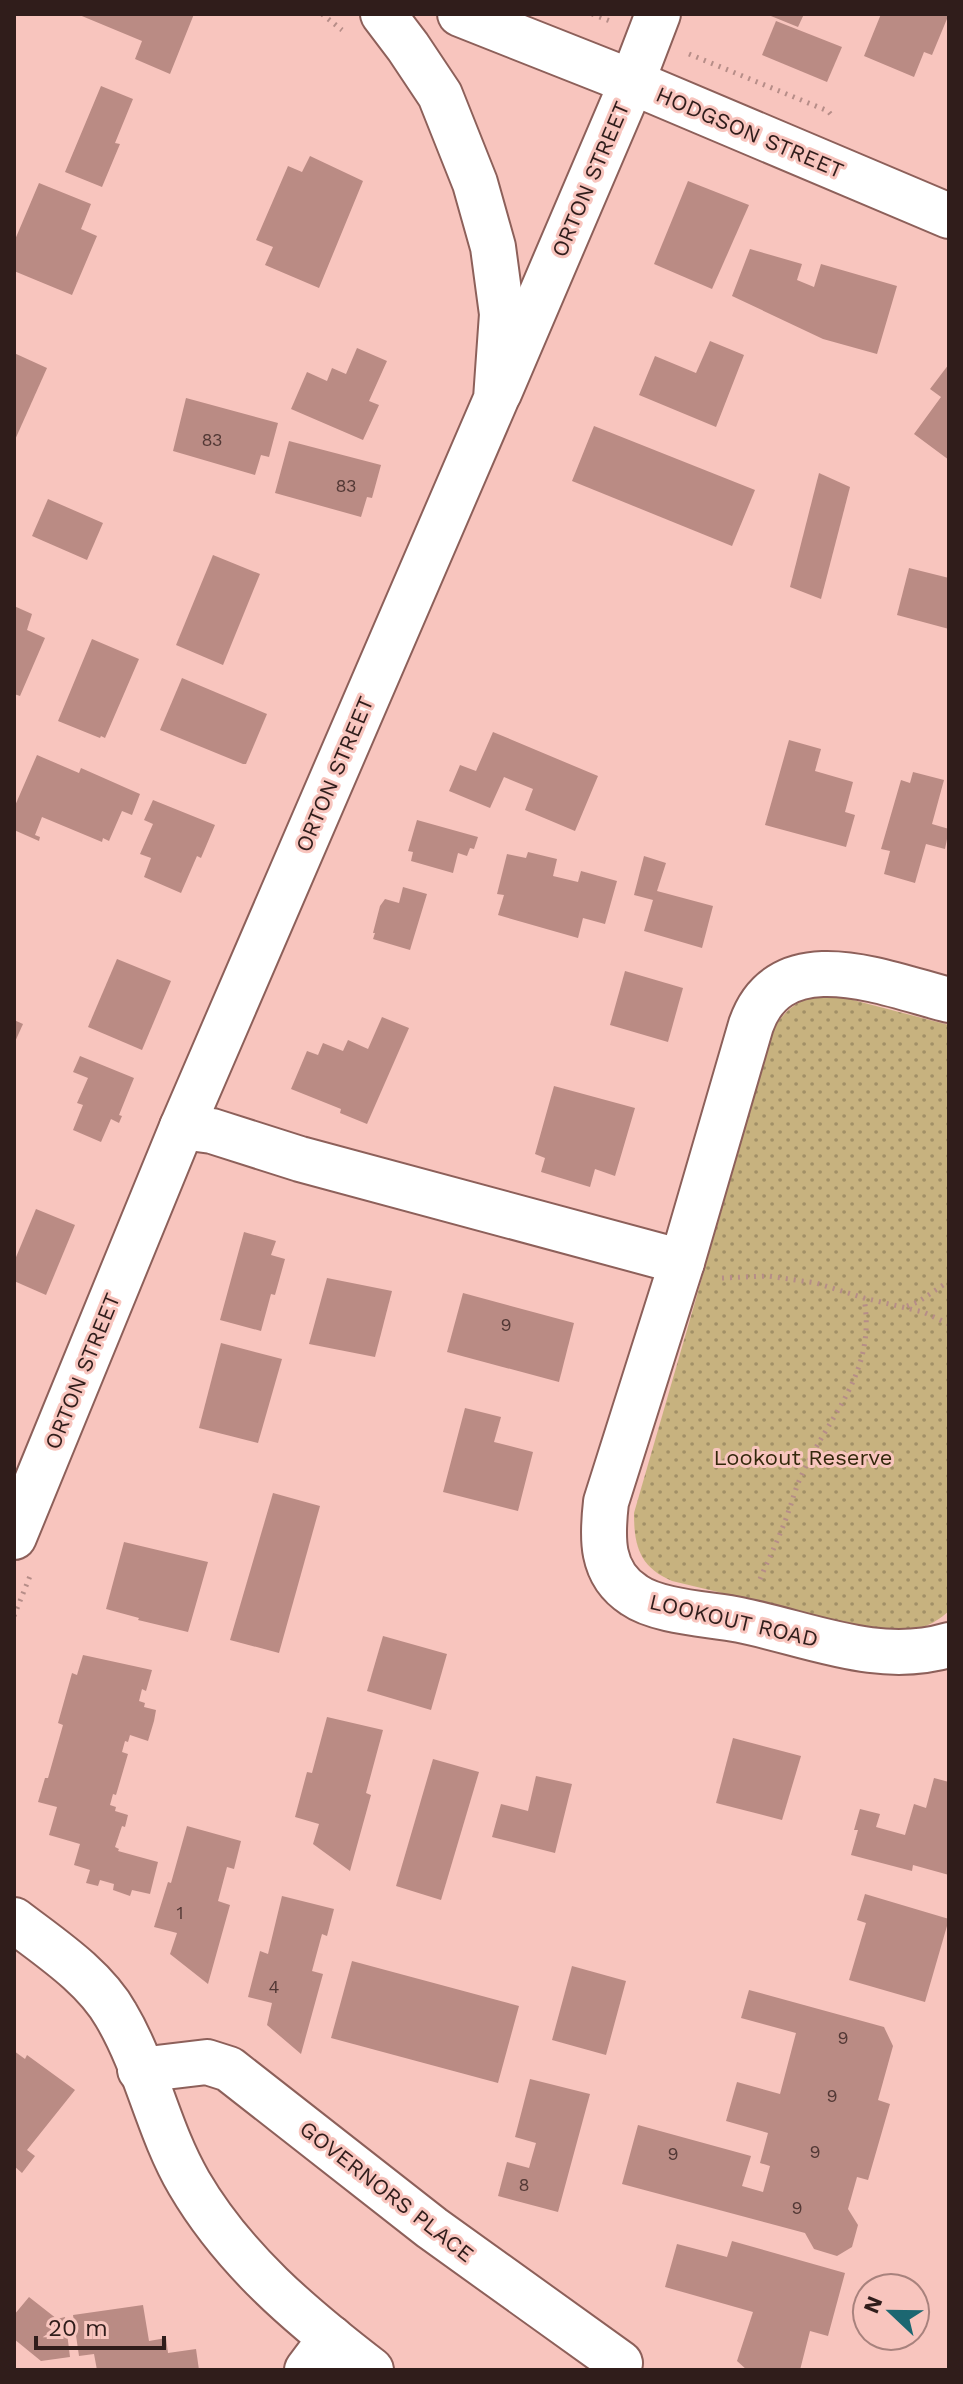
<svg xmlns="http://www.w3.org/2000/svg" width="963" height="2384" font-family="'Work Sans',sans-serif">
<defs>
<pattern id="grass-dots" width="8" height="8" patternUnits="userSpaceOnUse" patternTransform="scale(2)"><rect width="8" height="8" fill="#c7b27f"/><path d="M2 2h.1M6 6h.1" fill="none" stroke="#a29067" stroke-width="1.8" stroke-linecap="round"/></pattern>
</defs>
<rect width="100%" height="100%" fill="#f8c5be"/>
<path fill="url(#grass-dots)" d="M 830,994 L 949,1025 L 949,1611 C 925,1632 906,1633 876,1630 L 672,1581 C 639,1567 634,1545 634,1513 L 774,1029 C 786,1006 805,996 830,994 Z"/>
<g fill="#ba8b84">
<path d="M 77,14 L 194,14 L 170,74 L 135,59 L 142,41 Z"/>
<path d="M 766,14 L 804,14 L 798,27 Z"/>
<path d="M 881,14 L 949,14 L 932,55 L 924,52 L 914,77 L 864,56 Z"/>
<path d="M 776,21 L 842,47 L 827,82 L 762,55 Z"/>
<path d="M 101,86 L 133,99 L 115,143 L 120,144 L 102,187 L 65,172 Z"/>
<path d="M 310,156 L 363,181 L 319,288 L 265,265 L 273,247 L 256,240 L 288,166 L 302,172 Z"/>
<path d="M 688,181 L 749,205 L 712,289 L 654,264 Z"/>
<path d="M 39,183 L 91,204 L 81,229 L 97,236 L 72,295 L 14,271 L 14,242 Z"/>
<path d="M 750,249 L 802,264 L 797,280 L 814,287 L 821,264 L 897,286 L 877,354 L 823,339 L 732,296 Z"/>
<path d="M 710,341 L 744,355 L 716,427 L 639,395 L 655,356 L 696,373 Z"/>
<path d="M 357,348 L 387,361 L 369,401 L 379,405 L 363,440 L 291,409 L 307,372 L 327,381 L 332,368 L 346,374 Z"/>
<path d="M 14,353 L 47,368 L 14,442 Z"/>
<path d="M 949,364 L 949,460 L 914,434 L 941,397 L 930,389 Z"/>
<path d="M 186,398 L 278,423 L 269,457 L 261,455 L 255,475 L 173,451 Z"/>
<path d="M 594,426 L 755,490 L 732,546 L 572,481 Z"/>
<path d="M 289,441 L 381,465 L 372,498 L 367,497 L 361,517 L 275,493 Z"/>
<path d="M 819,473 L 850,487 L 821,599 L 790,587 Z"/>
<path d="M 48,499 L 103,523 L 87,560 L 32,536 Z"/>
<path d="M 213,555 L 260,574 L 223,665 L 176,645 Z"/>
<path d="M 909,568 L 949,578 L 949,629 L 897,615 Z"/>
<path d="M 14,606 L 32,614 L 27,630 L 45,638 L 20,696 L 14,694 Z"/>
<path d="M 92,639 L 139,659 L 105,738 L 101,736 L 100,738 L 58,721 Z"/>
<path d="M 182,678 L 267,714 L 246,764 L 243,764 L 160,730 Z"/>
<path d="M 493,732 L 598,776 L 575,831 L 525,810 L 533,789 L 504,777 L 490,808 L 449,791 L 460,765 L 476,771 Z"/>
<path d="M 789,740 L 821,749 L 815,771 L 853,782 L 845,812 L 855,815 L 846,847 L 765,825 Z"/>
<path d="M 37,755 L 79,773 L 81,768 L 140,794 L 132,815 L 122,811 L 109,841 L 103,838 L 102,842 L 42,817 L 35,835 L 40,837 L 39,841 L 14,830 L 14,808 Z"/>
<path d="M 913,772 L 944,780 L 932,824 L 949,829 L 945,849 L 926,844 L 915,883 L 884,874 L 890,851 L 881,849 L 901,780 L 910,783 Z"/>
<path d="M 153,800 L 215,825 L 201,858 L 197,856 L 181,893 L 144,877 L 151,858 L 140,854 L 153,824 L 144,820 Z"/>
<path d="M 417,820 L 478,837 L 474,849 L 470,848 L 467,856 L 458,853 L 453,873 L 411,861 L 413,852 L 408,851 Z"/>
<path d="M 528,852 L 557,859 L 553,876 L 578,882 L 581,871 L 617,881 L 605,924 L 583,918 L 578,938 L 498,915 L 504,895 L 497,894 L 507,854 L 526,858 Z"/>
<path d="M 644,856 L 666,863 L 657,891 L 713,906 L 702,948 L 644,931 L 653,900 L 634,895 Z"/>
<path d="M 403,887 L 427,894 L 410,950 L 373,939 L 375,933 L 373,933 L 380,906 L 385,899 L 399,903 Z"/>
<path d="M 117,959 L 171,981 L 142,1050 L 88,1027 Z"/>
<path d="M 625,971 L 683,988 L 668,1042 L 610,1025 Z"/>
<path d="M 382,1017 L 409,1028 L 367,1124 L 340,1113 L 341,1109 L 291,1089 L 307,1051 L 318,1055 L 323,1043 L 343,1051 L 348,1040 L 368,1049 Z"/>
<path d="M 14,1020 L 23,1024 L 14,1044 Z"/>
<path d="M 80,1056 L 134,1078 L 119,1115 L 122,1116 L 119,1123 L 111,1119 L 101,1142 L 73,1130 L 83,1105 L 77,1103 L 88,1078 L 73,1072 Z"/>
<path d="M 554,1086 L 635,1108 L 615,1176 L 595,1169 L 590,1187 L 541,1172 L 545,1158 L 535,1154 Z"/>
<path d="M 36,1209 L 75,1225 L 46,1295 L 14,1281 L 14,1262 Z"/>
<path d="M 244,1232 L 276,1241 L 271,1255 L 285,1259 L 275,1295 L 271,1294 L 261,1331 L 220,1320 Z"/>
<path d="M 327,1278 L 392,1291 L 375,1357 L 309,1344 Z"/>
<path d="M 463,1293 L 574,1323 L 559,1382 L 447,1352 Z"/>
<path d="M 221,1343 L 282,1359 L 258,1443 L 199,1428 Z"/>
<path d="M 465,1408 L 501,1417 L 494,1442 L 533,1452 L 518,1511 L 443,1492 Z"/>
<path d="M 273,1493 L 320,1506 L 279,1653 L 230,1640 Z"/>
<path d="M 124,1542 L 208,1562 L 188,1632 L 138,1620 L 139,1618 L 106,1609 Z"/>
<path d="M 383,1636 L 447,1654 L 431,1710 L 367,1691 Z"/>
<path d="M 83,1655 L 152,1670 L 146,1691 L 142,1689 L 139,1701 L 145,1703 L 144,1707 L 156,1710 L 154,1721 L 148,1741 L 130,1735 L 128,1742 L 125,1741 L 122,1752 L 128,1754 L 116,1795 L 113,1794 L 110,1805 L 116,1807 L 115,1811 L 128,1815 L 125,1827 L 122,1826 L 115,1847 L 119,1849 L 118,1851 L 158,1862 L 150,1894 L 132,1890 L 130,1896 L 113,1890 L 114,1884 L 100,1880 L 98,1886 L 86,1883 L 90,1870 L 74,1865 L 80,1844 L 49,1835 L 57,1807 L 38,1802 L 45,1778 L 48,1778 L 63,1725 L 58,1723 L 72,1673 L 77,1675 Z"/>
<path d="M 327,1717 L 383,1730 L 366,1793 L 371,1795 L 350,1871 L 313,1844 L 319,1824 L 295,1817 L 307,1772 L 312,1773 Z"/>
<path d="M 733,1738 L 801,1756 L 782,1820 L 716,1803 Z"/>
<path d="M 433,1759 L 479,1772 L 441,1900 L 396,1886 Z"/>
<path d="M 536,1776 L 572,1784 L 555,1853 L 492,1837 L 501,1804 L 528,1811 Z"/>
<path d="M 934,1778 L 949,1782 L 949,1875 L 913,1865 L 912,1871 L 851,1855 L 858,1830 L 854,1830 L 860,1809 L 880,1814 L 876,1827 L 905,1835 L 914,1804 L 926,1808 Z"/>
<path d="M 187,1826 L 241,1841 L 234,1869 L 227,1867 L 218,1901 L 230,1905 L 208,1984 L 170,1954 L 177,1933 L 154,1927 L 168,1882 L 171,1883 Z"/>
<path d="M 865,1894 L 949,1919 L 925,2002 L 849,1980 L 866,1923 L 857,1920 Z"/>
<path d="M 282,1896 L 334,1909 L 327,1936 L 322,1934 L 312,1971 L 323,1974 L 301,2054 L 267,2025 L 272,2003 L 248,1997 L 260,1951 L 268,1954 Z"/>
<path d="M 352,1961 L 519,2006 L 498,2083 L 331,2038 Z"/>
<path d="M 572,1966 L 626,1981 L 606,2055 L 552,2040 Z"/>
<path d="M 749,1990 L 884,2027 L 893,2046 L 878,2100 L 890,2104 L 868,2180 L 857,2177 L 848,2209 L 858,2225 L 852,2247 L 837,2256 L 814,2249 L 805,2233 L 622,2184 L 638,2125 L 751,2156 L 742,2186 L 763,2192 L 770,2166 L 760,2163 L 768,2133 L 726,2121 L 737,2082 L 780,2094 L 796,2033 L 741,2018 Z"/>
<path d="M 14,2051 L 25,2059 L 27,2055 L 75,2090 L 27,2150 L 35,2156 L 22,2173 L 14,2166 Z"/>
<path d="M 530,2079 L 590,2094 L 558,2212 L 498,2196 L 507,2162 L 529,2168 L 536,2143 L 515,2137 Z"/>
<path d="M 732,2241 L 845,2273 L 828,2336 L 810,2331 L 800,2370 L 747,2370 L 737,2361 L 753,2312 L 665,2287 L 677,2244 L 727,2257 Z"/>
<path d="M 29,2297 L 57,2319 L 65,2317 L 70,2357 L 41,2361 L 14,2339 L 14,2315 Z"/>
<path d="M 143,2305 L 149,2341 L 166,2338 L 168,2353 L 196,2349 L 199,2370 L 97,2370 L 94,2354 L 79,2356 L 73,2315 Z"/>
</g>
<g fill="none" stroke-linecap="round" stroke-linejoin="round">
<defs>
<g id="minor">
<path d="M 460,14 L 632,82 L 949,216"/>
<path d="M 499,393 L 632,82 L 658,14"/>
<path d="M 949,1000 C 886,984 781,939 751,1025 L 682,1262 L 606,1502 C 602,1537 600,1573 634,1595 C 658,1612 710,1614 740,1620 C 809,1634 878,1666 949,1645"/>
<path d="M 182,1127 L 212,1131 L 300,1159 L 682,1262"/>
<path d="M 14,1920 C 49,1947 94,1976 116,2015 C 147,2067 158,2130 189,2183 C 234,2260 301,2316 371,2370"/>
<path d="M 140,2070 L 207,2062 L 229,2069 L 432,2228 L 620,2363"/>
<path d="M 307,2370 L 331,2338"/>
</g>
<path id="secondary" d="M 14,1537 L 182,1127 L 496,399 L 502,314 L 493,247 L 475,183 L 440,95 L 408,47 L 383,14"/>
</defs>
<use href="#minor" stroke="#8d605a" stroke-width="48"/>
<use href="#secondary" stroke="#8d605a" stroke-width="48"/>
<g stroke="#b68d88" stroke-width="5" stroke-dasharray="2 6" stroke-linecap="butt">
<path d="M 322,14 L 342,30"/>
<path d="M 592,14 L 610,21"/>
<path d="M 689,54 L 828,111 L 833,117"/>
<path d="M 722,1278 L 768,1276 L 816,1283 L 864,1298 L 923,1312 L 949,1324"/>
<path d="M 907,1306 L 918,1302 L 949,1281"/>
<path d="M 760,1579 C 770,1556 781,1534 789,1510 C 792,1502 794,1494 797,1486 C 823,1420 878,1377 864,1298"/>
<path d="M 14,1616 L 30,1576"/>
</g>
<use href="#minor" stroke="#fff" stroke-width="44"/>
<use href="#secondary" stroke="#fff" stroke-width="44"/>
</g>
<g text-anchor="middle" stroke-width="6" stroke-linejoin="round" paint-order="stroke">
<g font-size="18" fill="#523835">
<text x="212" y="446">83</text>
<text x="346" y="492">83</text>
<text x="506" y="1331">9</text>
<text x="180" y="1919">1</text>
<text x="274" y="1993">4</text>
<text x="843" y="2044">9</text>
<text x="832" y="2102">9</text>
<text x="815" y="2158">9</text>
<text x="673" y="2160">9</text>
<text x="524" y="2191">8</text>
<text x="797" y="2214">9</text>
</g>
<g font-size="22" fill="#301d1b" stroke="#f8c5be">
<text transform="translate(750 132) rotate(23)" y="8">HODGSON STREET</text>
<text transform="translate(590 179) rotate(-67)" y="8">ORTON STREET</text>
<text transform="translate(334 774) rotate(-67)" y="8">ORTON STREET</text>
<text transform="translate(82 1371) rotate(-68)" y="8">ORTON STREET</text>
<text transform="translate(734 1620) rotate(13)" y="8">LOOKOUT ROAD</text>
<text transform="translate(387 2191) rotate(38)" y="8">GOVERNORS PLACE</text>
</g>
<g font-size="22" fill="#33280b" stroke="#f8c5be">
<text x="803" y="1465">Lookout Reserve</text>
</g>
</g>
<rect width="963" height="2384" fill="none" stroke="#301d1b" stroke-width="32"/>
<g transform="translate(891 2312) rotate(292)"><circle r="38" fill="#f8c5be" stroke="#a8827d" stroke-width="2"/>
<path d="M0-6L14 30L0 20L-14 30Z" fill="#1c6771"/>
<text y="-12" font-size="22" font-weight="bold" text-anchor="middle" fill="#301d1b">N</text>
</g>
<path d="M36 2336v12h128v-12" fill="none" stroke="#301d1b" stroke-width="4"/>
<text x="48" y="2336" font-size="24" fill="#301d1b" stroke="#f8c5be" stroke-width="6" paint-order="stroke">20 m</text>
</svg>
